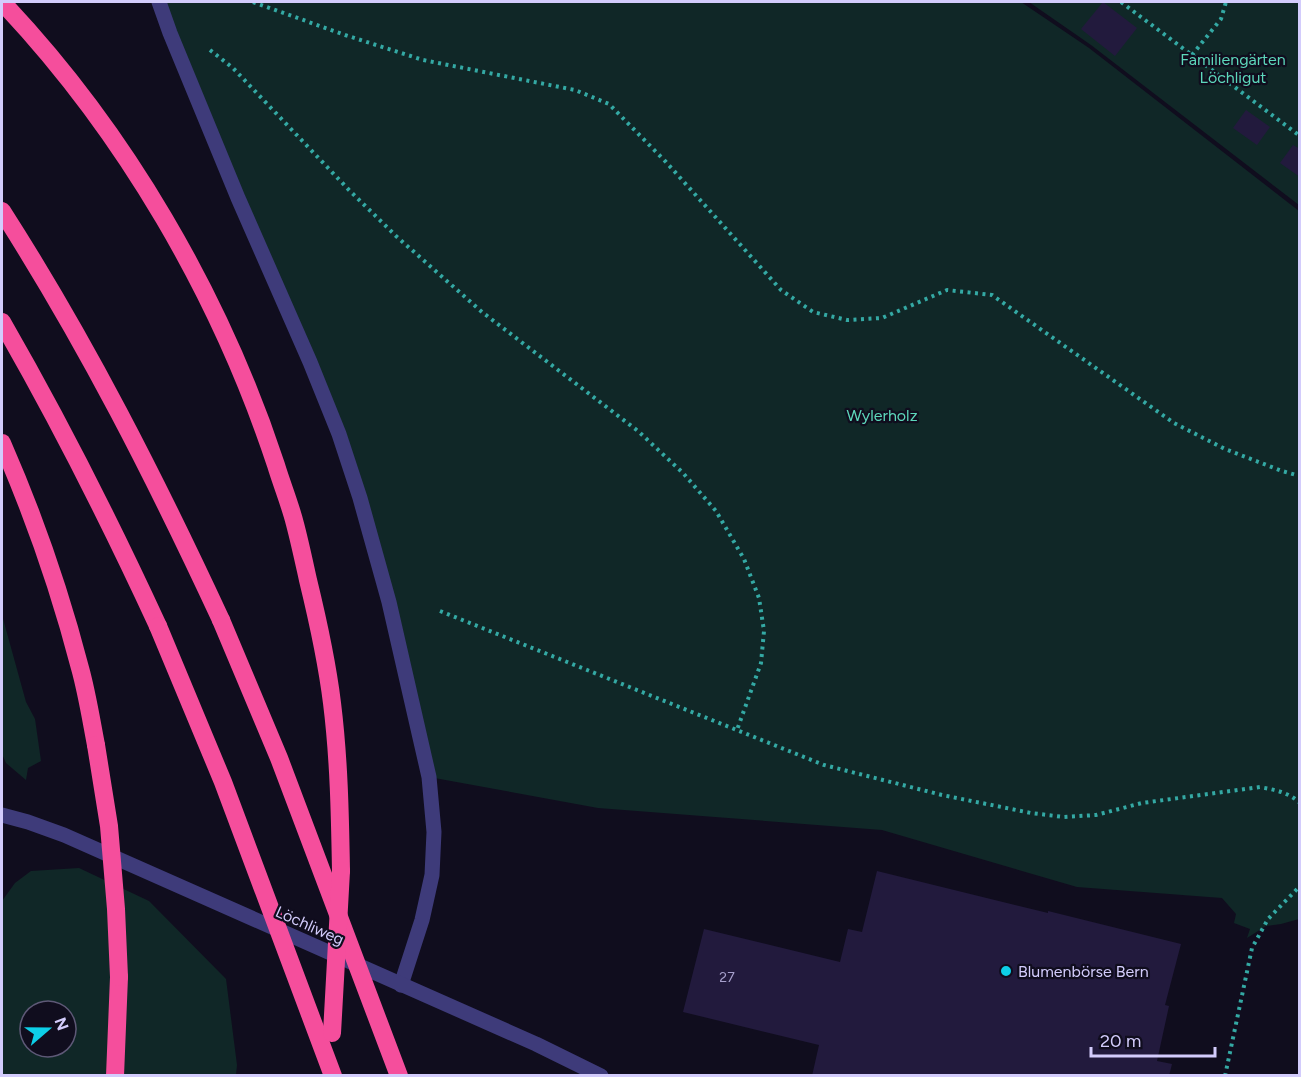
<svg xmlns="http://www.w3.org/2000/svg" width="1301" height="1077" font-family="Figtree,sans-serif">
<rect width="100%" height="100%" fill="#100d1e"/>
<g fill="#102727" fill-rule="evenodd">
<path d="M 159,2 L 1021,2 L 1089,48 L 1299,211 L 1299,919 L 1281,924 L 1266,926 L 1247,938 L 1250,929 L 1234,923 L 1236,914 L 1222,898 L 1077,887 L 882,830 L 598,808 L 429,777 L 360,498 Z"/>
<path d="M 1029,2 L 1299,2 L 1299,205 L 1091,45 Z"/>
<path d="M 2,615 L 26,702 L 35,719 L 41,761 L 28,768 L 26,780 L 6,763 L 2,754 Z"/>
<path d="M 79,868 L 149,901 L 226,979 L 237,1065 L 236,1075 L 3,1075 L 2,901 L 15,883 L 31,871 ZM 30,1011 L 66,1011 L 66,1047 L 30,1047 Z"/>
</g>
<g fill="#221a3d">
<path d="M 1103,2 L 1137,28 L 1115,56 L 1081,29 Z"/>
<path d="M 1246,110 L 1270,127 L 1257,145 L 1233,128 Z"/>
<path d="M 1293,145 L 1300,149 L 1300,177 L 1280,163 Z"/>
<path d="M 877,871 L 1048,913 L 1048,911 L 1181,944 L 1165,1005 L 1169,1006 L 1157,1061 L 1172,1064 L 1169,1076 L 812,1076 L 819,1045 L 683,1012 L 704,929 L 840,962 L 848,929 L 862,932 Z"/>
</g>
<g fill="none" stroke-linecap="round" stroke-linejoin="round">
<g stroke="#34a9a4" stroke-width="4" stroke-dasharray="3 4.5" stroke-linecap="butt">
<path d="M 253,2 L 345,35 L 423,60 L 575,90 L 609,104 L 666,162 L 781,290 L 813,312 L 847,320 L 882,318 L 947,290 L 992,295 L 1174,423 L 1225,449 L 1282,471 L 1300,476"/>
<path d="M 1121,2 L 1300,136"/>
<path d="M 210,50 L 233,68 L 349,190 L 396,236 L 482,312 L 638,431 L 683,473 L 716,511 L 744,559 L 759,598 L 764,631 L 761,663 L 737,730"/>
<path d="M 1192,55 L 1221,19 L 1226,2"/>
<path d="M 440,611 L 824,765 L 942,795 L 1031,813 L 1064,817 L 1096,815 L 1142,803 L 1260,787 C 1275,790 1288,792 1300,803"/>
<path d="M 1225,1076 L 1252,948 L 1268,919 L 1300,886"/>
</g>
<path stroke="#3e3b7a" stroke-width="15" d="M 159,2 L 170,33 L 238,198 L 310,362 L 339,434 L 360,498 L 389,602 L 429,777 L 434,832 L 432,875 L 422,920 L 401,985"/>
<path stroke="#3e3b7a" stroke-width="15" d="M 2,815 L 28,822 L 64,835 L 536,1044 L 601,1076"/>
<g stroke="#f54e9c" stroke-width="18">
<path d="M 2,2 C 125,132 220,295 276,465 C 282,485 290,504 295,524 C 300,543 304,562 308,580 C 318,621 327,662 332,703 C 339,759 340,815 341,871"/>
<path d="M 2,211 C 86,342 155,478 221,620"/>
<path d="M 2,322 C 59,421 110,522 158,626"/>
<path d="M 2,443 C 34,516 60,591 80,668 C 87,693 91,719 96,745"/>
<path d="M 115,1076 L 119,977"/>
</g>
<g stroke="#f54e9c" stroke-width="18">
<path d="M 221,620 L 279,758 L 399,1076"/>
<path d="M 158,626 L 223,782 L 333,1076"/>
<path d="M 96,745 L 109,826 L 116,909 L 119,977"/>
<path d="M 332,1033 L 341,871"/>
</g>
</g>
<circle fill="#0dcfe8" stroke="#100d1e" stroke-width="2" cx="1006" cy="971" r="6"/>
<g text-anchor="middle" stroke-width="4.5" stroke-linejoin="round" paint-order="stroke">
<g font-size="14" fill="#a7a0cc">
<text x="727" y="982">27</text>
</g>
<g font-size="16" fill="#5dd7bb" stroke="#100d1e">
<text x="1233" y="65">Familiengärten<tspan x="1233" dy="18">Löchligut</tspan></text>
<text x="882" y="421">Wylerholz</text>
</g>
<g font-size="16" fill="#d3ccfc" stroke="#100d1e">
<text transform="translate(310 925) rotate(24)" y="6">Löchliweg</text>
</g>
<g font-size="16" fill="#d3ccfc" stroke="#100d1e" text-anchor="start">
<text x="1018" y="977">Blumenbörse Bern</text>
</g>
</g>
<rect width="1301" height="1077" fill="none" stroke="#d3ccfc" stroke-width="6"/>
<g transform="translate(48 1029) rotate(70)"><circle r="28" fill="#100d1e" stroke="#5e5977" stroke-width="1.5"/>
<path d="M0-4.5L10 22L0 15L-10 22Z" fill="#0dcfe8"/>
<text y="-9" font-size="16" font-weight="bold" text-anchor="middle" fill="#d3ccfc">N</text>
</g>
<path d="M1091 1047v9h124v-9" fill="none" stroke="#d3ccfc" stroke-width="3"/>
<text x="1100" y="1047" font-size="18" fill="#d3ccfc" stroke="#100d1e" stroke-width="4.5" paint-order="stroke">20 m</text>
</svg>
